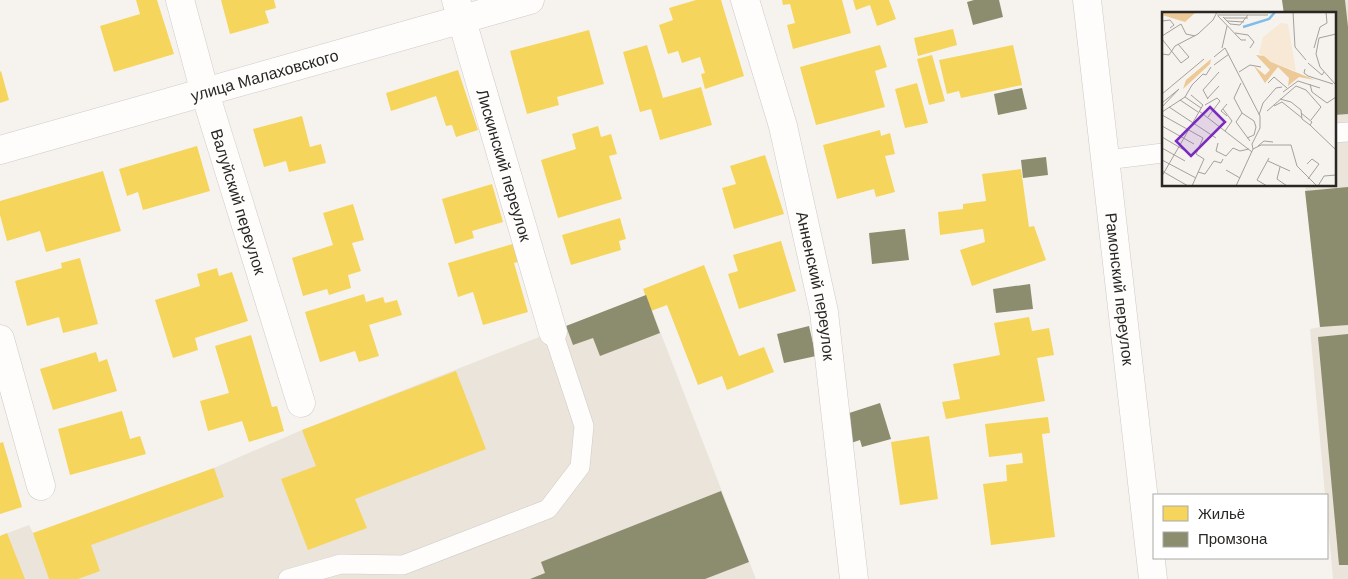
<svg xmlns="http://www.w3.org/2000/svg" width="1348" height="579" font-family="Helvetica,sans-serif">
<rect width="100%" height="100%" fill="#f6f3ee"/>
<g fill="#ebe4da">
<path d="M 1282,0 L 1348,0 L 1348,579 L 1333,579 L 1327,512 L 1327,495 L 1325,495 L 1310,329 L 1320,327 L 1305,185 L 1334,185 L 1334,14 L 1284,14 Z"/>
<path d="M 646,295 L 756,579 L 0,579 L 0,536 L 29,525 L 33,533 L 214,468 L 302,430 Z"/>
</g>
<g fill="#f6d55c">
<path d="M 136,0 L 157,0 L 174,54 L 114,72 L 100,26 L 140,14 Z"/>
<path d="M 221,0 L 274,0 L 276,8 L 265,11 L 269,23 L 230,34 Z"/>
<path d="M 696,0 L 721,0 L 744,76 L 705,89 L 701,74 L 705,73 L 700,57 L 682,63 L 678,51 L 668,54 L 659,25 L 673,20 L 669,8 Z"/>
<path d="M 782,0 L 842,0 L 851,33 L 793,49 L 787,25 L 795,23 L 790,4 L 783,5 Z"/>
<path d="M 853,0 L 889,0 L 896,19 L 877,26 L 870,5 L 856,10 Z"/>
<path d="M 953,29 L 957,45 L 918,56 L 914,38 Z"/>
<path d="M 589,30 L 604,84 L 557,97 L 559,105 L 527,114 L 510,51 Z"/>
<path d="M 647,45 L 663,98 L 701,87 L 712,125 L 660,140 L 651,109 L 640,112 L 623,52 Z"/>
<path d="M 880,45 L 887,67 L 875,71 L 885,107 L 816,125 L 800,67 Z"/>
<path d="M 1013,45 L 1022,85 L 961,98 L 959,91 L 947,94 L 939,60 Z"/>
<path d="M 932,55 L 945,101 L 929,105 L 917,59 Z"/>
<path d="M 458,70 L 478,130 L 456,137 L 452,125 L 446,126 L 436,96 L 391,111 L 386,93 Z"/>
<path d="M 1,71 L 9,100 L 0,103 L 0,72 Z"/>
<path d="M 917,83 L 928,123 L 905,128 L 895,89 Z"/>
<path d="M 302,116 L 310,147 L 321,144 L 326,163 L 289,172 L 286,161 L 264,167 L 253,129 Z"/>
<path d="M 598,126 L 601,137 L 611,134 L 617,154 L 609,156 L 622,199 L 558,218 L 541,160 L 576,149 L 572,134 Z"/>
<path d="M 880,130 L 881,136 L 890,133 L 895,154 L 885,156 L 895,192 L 876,197 L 874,189 L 837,199 L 823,145 Z"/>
<path d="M 197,146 L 210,191 L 143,210 L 138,192 L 127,196 L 119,169 Z"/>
<path d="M 765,155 L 784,214 L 734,229 L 722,188 L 736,184 L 730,166 Z"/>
<path d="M 1021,169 L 1029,227 L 1034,226 L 1046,260 L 972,286 L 960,250 L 985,242 L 983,229 L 940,235 L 938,212 L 963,209 L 963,204 L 986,201 L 982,174 Z"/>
<path d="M 103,171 L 121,231 L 46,252 L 40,231 L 7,241 L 0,215 L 0,201 Z"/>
<path d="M 492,184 L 503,222 L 472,231 L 474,238 L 455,244 L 442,199 Z"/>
<path d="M 353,204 L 364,240 L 352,243 L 361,271 L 348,275 L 351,288 L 329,295 L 327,289 L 303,296 L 292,258 L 333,245 L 323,213 Z"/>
<path d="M 620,218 L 626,239 L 619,241 L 621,250 L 571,265 L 562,235 Z"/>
<path d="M 781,241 L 796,291 L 739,309 L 728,274 L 738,271 L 733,255 Z"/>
<path d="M 516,243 L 522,261 L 514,263 L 528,312 L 483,325 L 473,292 L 458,297 L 448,263 Z"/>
<path d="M 80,258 L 98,324 L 63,333 L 59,317 L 27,326 L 15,281 L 62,268 L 61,263 Z"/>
<path d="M 704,265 L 739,356 L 764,347 L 774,372 L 727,390 L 722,376 L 698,385 L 667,305 L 651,311 L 643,289 Z"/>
<path d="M 217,268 L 219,276 L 232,272 L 248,321 L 195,338 L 198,350 L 173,358 L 155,300 L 200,286 L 197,274 Z"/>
<path d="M 364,294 L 366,302 L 383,297 L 385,303 L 397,300 L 402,315 L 369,325 L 379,356 L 359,362 L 355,351 L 320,362 L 305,312 Z"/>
<path d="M 1029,317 L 1032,331 L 1049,328 L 1054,355 L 1037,358 L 1045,401 L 946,419 L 942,402 L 960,399 L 953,364 L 1000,355 L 994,323 Z"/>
<path d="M 251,335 L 272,407 L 277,406 L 284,431 L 249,442 L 242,421 L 208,431 L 200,401 L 229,393 L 215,346 Z"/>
<path d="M 96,352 L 99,362 L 107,359 L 117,391 L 53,410 L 40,369 Z"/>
<path d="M 456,371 L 486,449 L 355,499 L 367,528 L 308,550 L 281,479 L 316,466 L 302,430 Z"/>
<path d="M 122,411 L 130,439 L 140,436 L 146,454 L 70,475 L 58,429 Z"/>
<path d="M 1048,417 L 1050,433 L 1042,434 L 1055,537 L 991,545 L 983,484 L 1007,481 L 1006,465 L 1023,463 L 1022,453 L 989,457 L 985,424 Z"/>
<path d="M 929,436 L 938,499 L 900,505 L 891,442 Z"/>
<path d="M 3,442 L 22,507 L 0,514 L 0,443 Z"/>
<path d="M 214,468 L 224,497 L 91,545 L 100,571 L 78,579 L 49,579 L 33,533 Z"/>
<path d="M 7,533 L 25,579 L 0,579 L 0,536 Z"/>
</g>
<g fill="#8c8c6e">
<path d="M 974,0 L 999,0 L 1003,17 L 973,25 L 967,2 Z"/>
<path d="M 1282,0 L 1345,0 L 1348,27 L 1348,114 L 1334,115 L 1334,14 L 1284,14 Z"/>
<path d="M 1022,88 L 1027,109 L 998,115 L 994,94 Z"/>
<path d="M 1046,157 L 1048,175 L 1023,178 L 1021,160 Z"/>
<path d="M 1348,187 L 1348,325 L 1320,327 L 1305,191 Z"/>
<path d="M 905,229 L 909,260 L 872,264 L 869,233 Z"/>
<path d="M 1030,284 L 1033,309 L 996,313 L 993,289 Z"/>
<path d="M 646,295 L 660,333 L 600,356 L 593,338 L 573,345 L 566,326 Z"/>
<path d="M 809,326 L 816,356 L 784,363 L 777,334 Z"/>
<path d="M 1348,334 L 1348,565 L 1339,565 L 1318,337 Z"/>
<path d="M 880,403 L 891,439 L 862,447 L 860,440 L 848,444 L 840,416 Z"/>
<path d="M 721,491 L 749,562 L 705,579 L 530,579 L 545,573 L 541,562 Z"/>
</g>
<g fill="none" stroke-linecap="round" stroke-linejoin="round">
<defs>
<g id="service">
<path d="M 1334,133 L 1348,132"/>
<path d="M 1106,160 L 1163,153"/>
<path d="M 288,579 L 341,564 L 403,565 L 548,509 L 580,467 L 584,426 L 553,332"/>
</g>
<g id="minor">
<path id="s1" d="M 180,0 L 205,93 L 301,403"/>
<path id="s2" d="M 456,0 L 553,332"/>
<path id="s3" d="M 745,0 L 783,126 L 824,312 L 854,579"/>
<path id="s4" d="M 1087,0 L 1153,579"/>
<path id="s5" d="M 0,150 L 530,0"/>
<path d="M 0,339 L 41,486"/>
</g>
</defs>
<use href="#service" stroke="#cdcac7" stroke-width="20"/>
<use href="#minor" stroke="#cdcac7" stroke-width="29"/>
<use href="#service" stroke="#fefdfc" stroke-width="19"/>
<use href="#minor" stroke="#fefdfc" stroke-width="28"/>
</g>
<g text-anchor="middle" stroke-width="5" stroke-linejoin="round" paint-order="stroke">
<g font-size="16" fill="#292724" stroke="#fff">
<text dy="6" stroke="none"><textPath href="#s5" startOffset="275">улица Малаховского</textPath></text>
<text dy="6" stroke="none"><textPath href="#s2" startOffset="172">Лискинский переулок</textPath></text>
<text dy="6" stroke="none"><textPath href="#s1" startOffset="210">Валуйский переулок</textPath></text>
<text dy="6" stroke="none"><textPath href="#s3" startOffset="295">Анненский переулок</textPath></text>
<text dy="6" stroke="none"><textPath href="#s4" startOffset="291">Рамонский переулок</textPath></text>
</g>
</g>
<g transform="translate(1162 12)">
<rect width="174" height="174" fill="#f6f3ee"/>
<path d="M 119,11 L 126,12 L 134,59 L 109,50 L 97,41 L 101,25 Z" fill="#f7e9d6"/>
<path d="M 0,0 L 34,0 L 23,10 L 0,3 ZM 94,43 L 102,44 L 109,50 L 153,68 L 137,65 L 126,74 L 127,66 L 116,55 L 103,71 L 92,54 L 103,63 L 108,58 ZM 49,47 L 48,52 L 21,77 L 24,68 Z" fill="#ecc997"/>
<path fill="none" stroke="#82bce8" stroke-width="2.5" d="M 81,15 L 107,7 L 113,0"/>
<path fill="none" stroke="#a4a19d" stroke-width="1" d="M 131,0 L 133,35 L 144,48M 55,3 L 106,3M 56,4 L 79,28 L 84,28M 61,5 L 68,12 L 78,13 L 86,3M 62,6 L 86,6M 0,9 L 8,8 L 12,13 L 8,16M 65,9 L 82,10M 73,21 L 86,23 L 92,30 L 88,36M 174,22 L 157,26 L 154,42 L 158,55 L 174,73M 0,24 L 19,12 L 24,22 L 33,24M 0,27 L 19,51 L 27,45 L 16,32M 60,36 L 65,14M 152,36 L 158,15 L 165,11 L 164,0M 0,42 L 7,43 L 13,34 L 36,22 L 51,8 L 55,0M 52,45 L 63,36 L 98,104 L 98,116 L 90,132 L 91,137 L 74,174M 146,51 L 160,63 L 162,60M 52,53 L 67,42M 143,57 L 142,61 L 146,64 L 171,72M 77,60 L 88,53 L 99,55M 79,71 L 72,86 L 80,101 L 92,109 L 94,115 L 92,123 L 85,126M 106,71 L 112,65 L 125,76M 148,72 L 150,80 L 165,91 L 174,85M 121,80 L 136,69 L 158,76M 0,82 L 42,47M 23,85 L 30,73 L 41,62 L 44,63 L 49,55M 45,87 L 57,74M 46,87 L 41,78 L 57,60M 118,87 L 129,90 L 139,98 L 140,107 L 148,113 L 150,110 L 139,101M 18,88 L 36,100M 0,91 L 17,77 L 0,95M 65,92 L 59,99 L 65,104M 43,93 L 55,86 L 58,89 L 46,105M 112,94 L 120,90 L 140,106M 7,95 L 54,126M 61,97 L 70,109 L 63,119M 37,99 L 90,140M 105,99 L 134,74 L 144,78 L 159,95 L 149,108M 0,100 L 23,85 L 39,96M 80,101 L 74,110 L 88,129M 0,103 L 41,126 L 34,142 L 42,147 L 30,174M 97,103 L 101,91 L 114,76 L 120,75M 148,113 L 174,138M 0,114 L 32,132M 0,125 L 27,141M 56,131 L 54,139 L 64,144 L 71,136 L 78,139 L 87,137M 96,134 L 102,129 L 111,130M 0,136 L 23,149M 91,137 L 99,133 L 129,133 L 135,154 L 155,174M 0,148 L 34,166M 106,149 L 128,159M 145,152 L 150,147 L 157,152 L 146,167M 118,155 L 115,167 L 125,174M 64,158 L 78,166M 0,159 L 26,174M 36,160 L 43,162 L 52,149 L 59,151 L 61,147M 0,164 L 41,93 L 29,83M 105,174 L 95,168 L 107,146M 156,174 L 162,164 L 174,163"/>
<path fill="#7b2cbf" fill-opacity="0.15" stroke="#7b2cbf" stroke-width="2.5" d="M 48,95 L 63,110 L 29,144 L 14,129 Z"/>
<rect width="174" height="174" fill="none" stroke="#292724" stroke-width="2.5"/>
</g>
<rect x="1153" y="494" width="175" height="65" fill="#ffffff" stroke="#a9a9a7"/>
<rect x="1163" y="506" width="25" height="15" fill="#f6d55c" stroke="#a9a9a7"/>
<text x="1198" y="519" font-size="15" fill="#292724">Жильё</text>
<rect x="1163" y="532" width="25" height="15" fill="#8c8c6e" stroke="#a9a9a7"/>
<text x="1198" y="544" font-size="15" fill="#292724">Промзона</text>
</svg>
